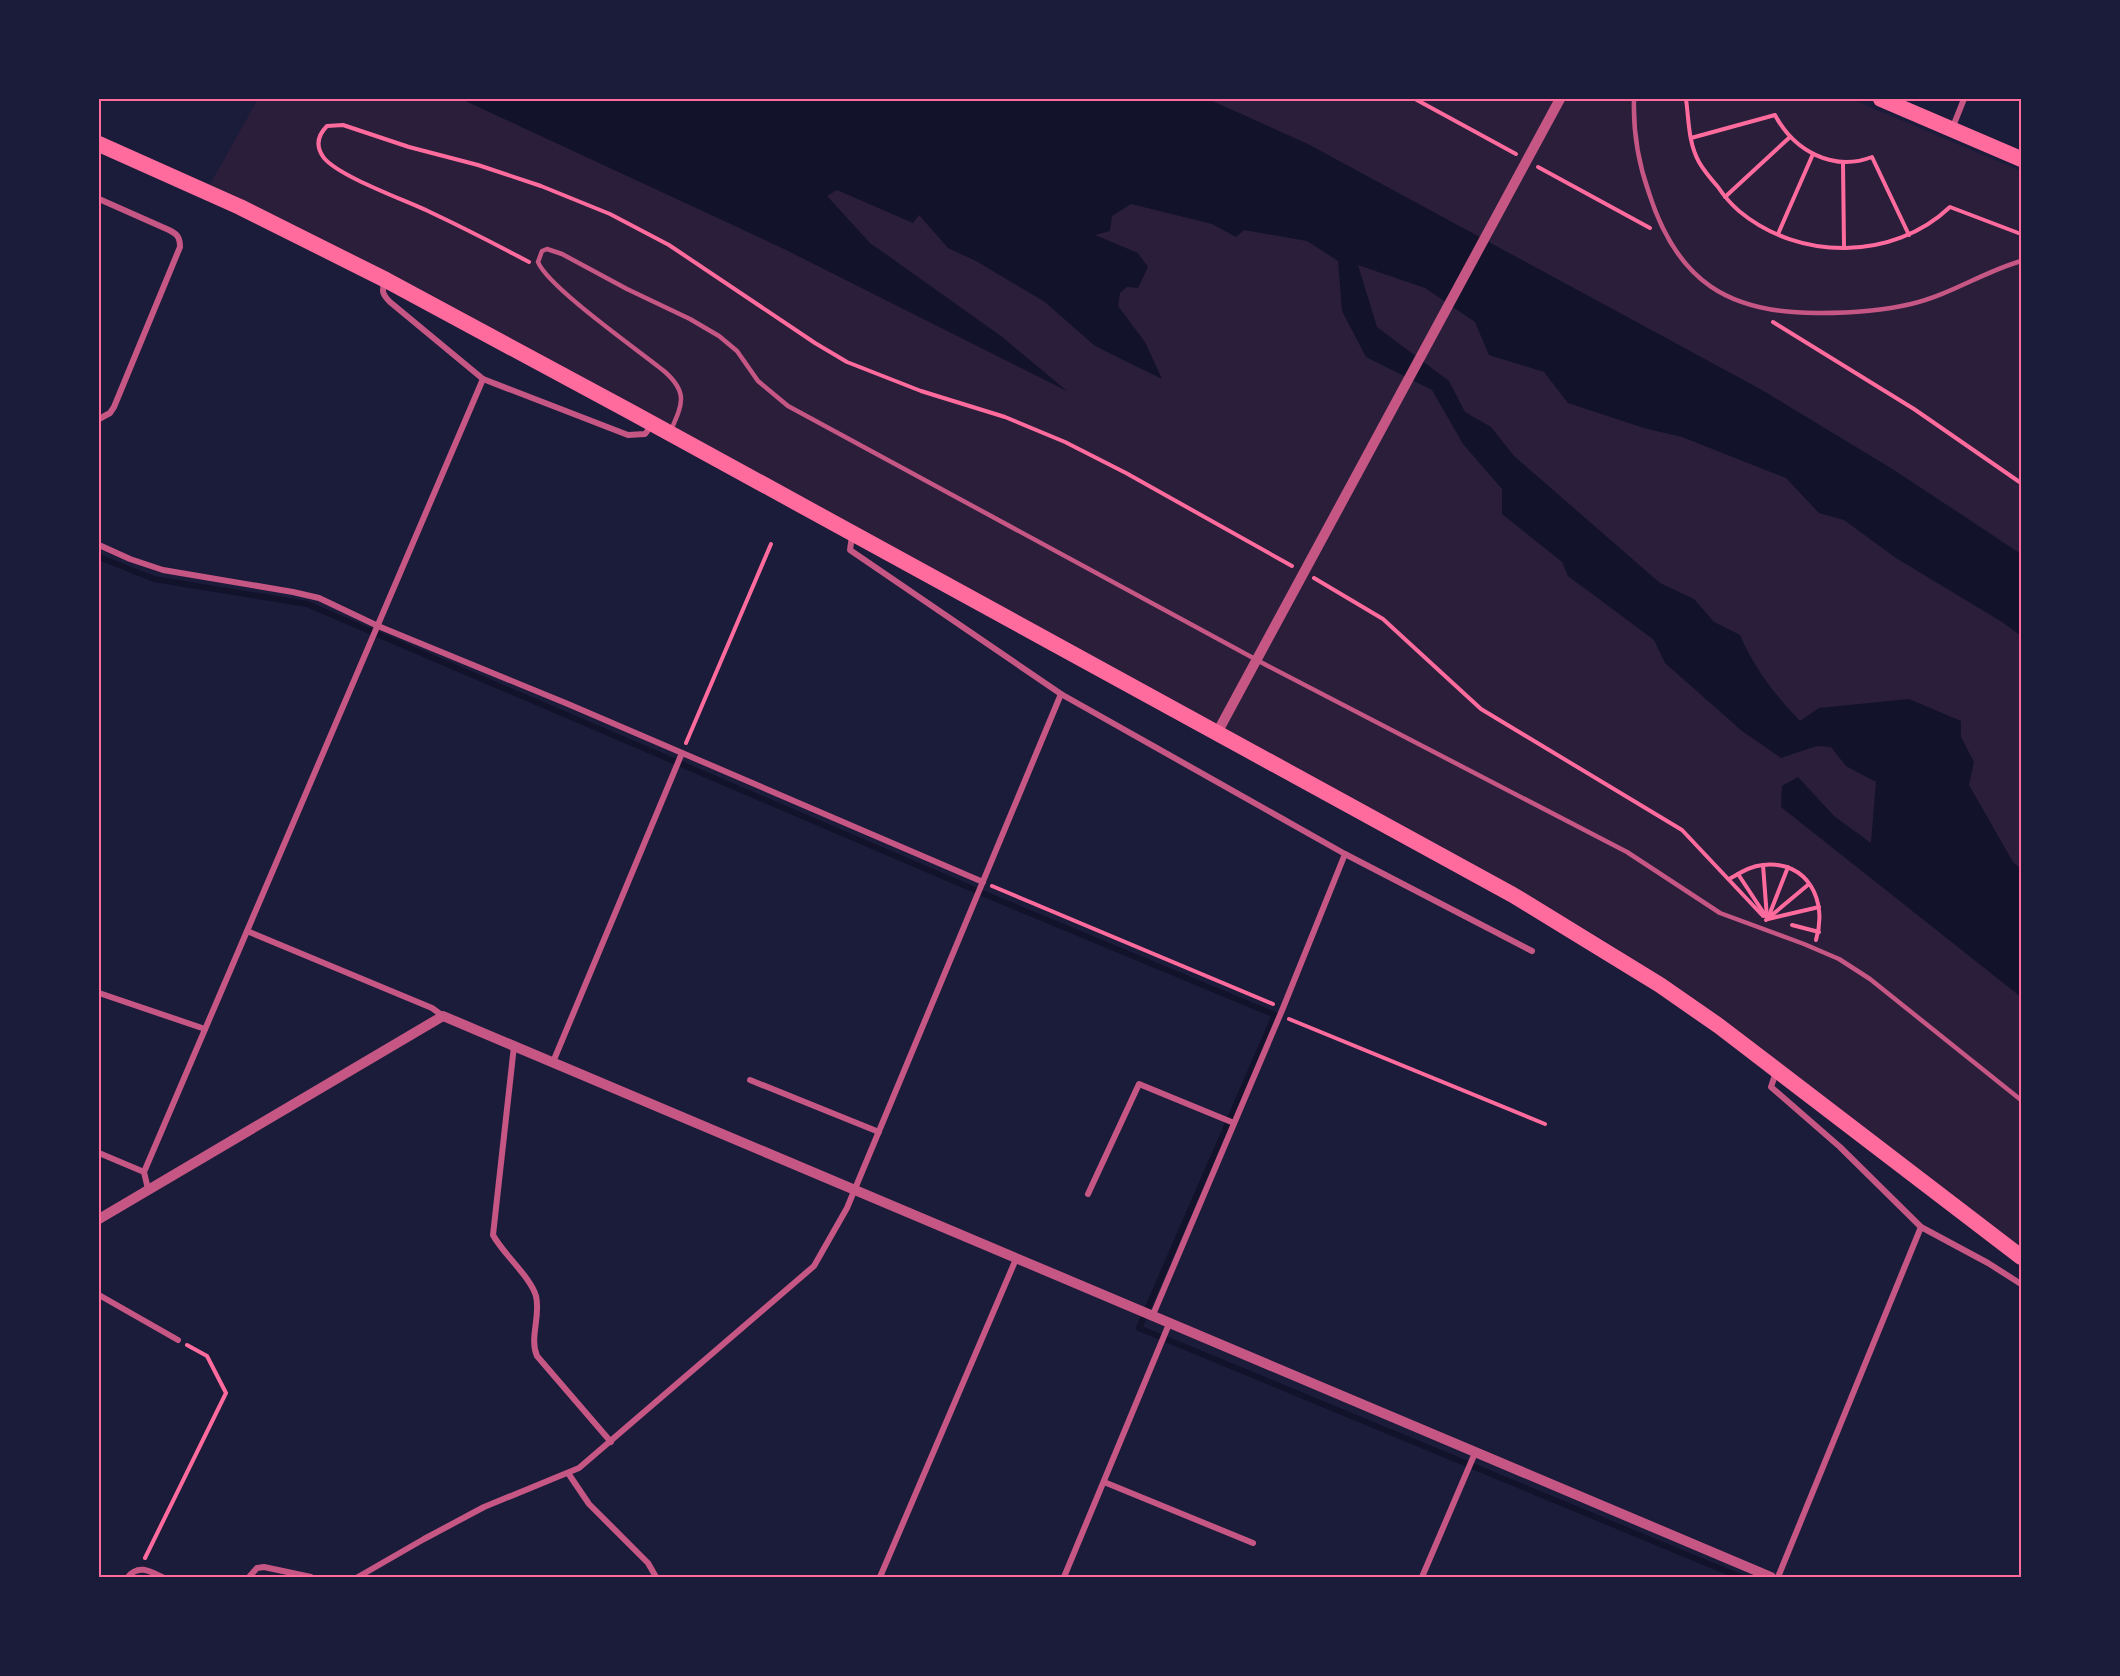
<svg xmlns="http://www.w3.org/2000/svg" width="2120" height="1676" font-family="Rubik,sans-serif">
<rect width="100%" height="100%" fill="#1b1b3a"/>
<path fill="#2a1e3b" d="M 258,99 L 1851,99 L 2021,171 L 2021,1250 L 1728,1025 L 1607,942 L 1466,860 L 895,548 L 209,186 Z"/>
<path fill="#12122b" d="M 461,99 L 1208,99 L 1308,144 L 1762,390 L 1894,470 L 2021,554 L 2021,636 L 2002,622 L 1896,558 L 1844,520 L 1819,513 L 1786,478 L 1682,437 L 1644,428 L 1568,403 L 1544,372 L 1489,355 L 1475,322 L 1425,288 L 1358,265 L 1377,327 L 1449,381 L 1465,412 L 1491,427 L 1514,456 L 1660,583 L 1694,599 L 1714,622 L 1740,635 C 1754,668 1775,695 1800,721 L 1819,708 L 1909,699 L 1961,721 L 1961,737 L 1974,762 L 1969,785 L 2013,862 L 2021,869 L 2021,997 L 1781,807 L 1782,786 L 1798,777 L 1834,816 L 1871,843 L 1876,782 L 1846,766 L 1831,747 L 1817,746 L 1781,758 L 1742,731 L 1665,663 L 1654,640 L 1568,576 L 1562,562 L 1502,514 L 1502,489 L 1463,444 L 1432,390 L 1366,357 L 1342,311 L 1338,261 L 1307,241 L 1244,230 L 1236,237 L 1212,224 L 1131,204 L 1112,216 L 1110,231 L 1095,235 L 1138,253 L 1148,267 L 1138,288 L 1127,287 L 1120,293 L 1118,306 L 1145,342 L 1162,379 L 1095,346 L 1045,302 L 976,261 L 948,248 L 919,215 L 913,223 L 837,190 L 827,196 L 870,243 L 1001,336 L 1067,391 L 780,247 Z"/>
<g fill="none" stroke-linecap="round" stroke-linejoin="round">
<path stroke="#12122b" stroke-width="6" d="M 99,557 L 154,579 L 307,604 L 989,896 L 1275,1015 L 1139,1328 L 1740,1577"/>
<g stroke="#ff6b9d" stroke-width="4">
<path d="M 1415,99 L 1516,154"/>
<path d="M 1686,99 C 1689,120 1688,142 1699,162 C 1704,171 1711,179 1718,187 C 1724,196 1731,204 1739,211 C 1799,261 1893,261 1950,207 L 2021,234"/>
<path d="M 1691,138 L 1775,115 C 1794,151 1833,172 1872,157 L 1909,235"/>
<path d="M 1843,163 L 1844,247"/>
<path d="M 1538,167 L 1650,228"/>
<path d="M 1725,197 L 1790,137"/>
<path d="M 1778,234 L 1813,154"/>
<path d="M 529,262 C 497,245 464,228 430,212 C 405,200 340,177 324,158 C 315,146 318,135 327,126 L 343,125 L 409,147 L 478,165 L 541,186 L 610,214 L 669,245 L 815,343 L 847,362 L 921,391 L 1005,417 L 1065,442 L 1126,473 L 1292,566"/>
<path d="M 1773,322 L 1914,409 L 2021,483"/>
<path d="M 1314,578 L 1383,619 L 1481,709 L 1682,830 L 1763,916"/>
<path d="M 686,743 L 771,544"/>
<path d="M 1763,865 L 1767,918"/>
<path d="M 1738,874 L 1767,918"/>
<path d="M 1729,879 C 1740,873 1750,866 1763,865 C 1808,860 1828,901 1816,940"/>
<path d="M 992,886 L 1273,1004"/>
<path d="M 1768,918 L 1788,867"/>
<path d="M 1768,919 L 1819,907"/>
<path d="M 1766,920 L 1809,884"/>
<path d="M 1792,925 L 1819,932"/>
<path d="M 1289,1019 L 1545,1124"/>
<path d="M 145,1558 L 226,1393 L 207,1356 L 187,1345"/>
</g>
<g stroke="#c65784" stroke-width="4.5">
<path d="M 1634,99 C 1633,132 1638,162 1649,193 C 1677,281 1728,314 1820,313 C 1850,313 1881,311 1911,304 C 1950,295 1983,272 2021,261"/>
<path d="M 671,430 C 683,403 688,392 664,371 C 638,350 548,287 538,262 L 542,251 L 547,249 L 562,254 L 627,289 L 690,319 L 719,336 L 737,351 L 758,381 L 788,406 L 1268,666 L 1627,852 L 1720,913 L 1804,944 L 1839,959 L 1870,979 L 2021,1100"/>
</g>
<g stroke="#c65784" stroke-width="6">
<path d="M 1952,129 L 1964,99"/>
<path d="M 99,199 L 169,230 C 177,234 180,237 180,247 L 114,407 L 110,413 L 99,419"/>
<path d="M 385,282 C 381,291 383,295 390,302 L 483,379 L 628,435 L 645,434 L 652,425"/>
<path d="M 852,536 L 850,550 L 1061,694 L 1345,854 L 1532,951"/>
<path d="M 99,545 L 130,559 L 163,570 L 293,592 L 319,598 L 378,626 L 568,704 L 983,882"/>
<path d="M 247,931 L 432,1008 L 443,1016"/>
<path d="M 99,993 L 205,1029"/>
<path d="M 514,1046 L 493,1235 C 503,1254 530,1276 536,1296 C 541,1316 529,1338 537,1356 L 611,1442"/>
<path d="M 553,1062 L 682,753"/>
<path d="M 1776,1072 L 1771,1087 L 1840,1147 L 1921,1227 L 1988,1263 L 2021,1284"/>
<path d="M 750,1080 L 879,1132"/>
<path d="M 99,1153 L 144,1172"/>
<path d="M 148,1189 L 144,1172 L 483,379"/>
<path d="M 1088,1194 L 1139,1084 L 1234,1123"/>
<path d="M 99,1295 L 178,1340"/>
<path d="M 1152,1317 L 1283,1008 L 1345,854"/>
<path d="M 568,1473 L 589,1504 L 648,1563 L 656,1577"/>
<path d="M 1104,1482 L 1253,1543"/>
<path d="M 128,1577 C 138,1564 150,1571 162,1577"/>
<path d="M 249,1577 L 257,1568 L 264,1567 L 311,1577"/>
<path d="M 358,1577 L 424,1539 L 484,1507 L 579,1468 L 814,1266 L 847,1208 L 1061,694"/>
<path d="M 880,1577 L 1016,1259"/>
<path d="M 1064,1577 L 1169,1324"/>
<path d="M 1422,1577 L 1475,1453"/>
<path d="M 1778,1577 L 1921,1227"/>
</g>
<g stroke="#c65784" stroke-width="10">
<path d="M 1217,733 L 1560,99"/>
<path d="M 99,1219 L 443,1016 L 1771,1577"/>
</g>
<g stroke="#ff6b9d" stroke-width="16">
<path d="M 1881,99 L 2021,159"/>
<path d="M 99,144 L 240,207 L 386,280 L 631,412 L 1513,895 L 1660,985 L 1719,1026 L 2021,1257"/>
</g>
</g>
<rect width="2120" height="1676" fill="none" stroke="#1b1b3a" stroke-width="201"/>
<rect x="100" y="100" width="1920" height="1476" fill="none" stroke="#ff6b9d" stroke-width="2"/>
</svg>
